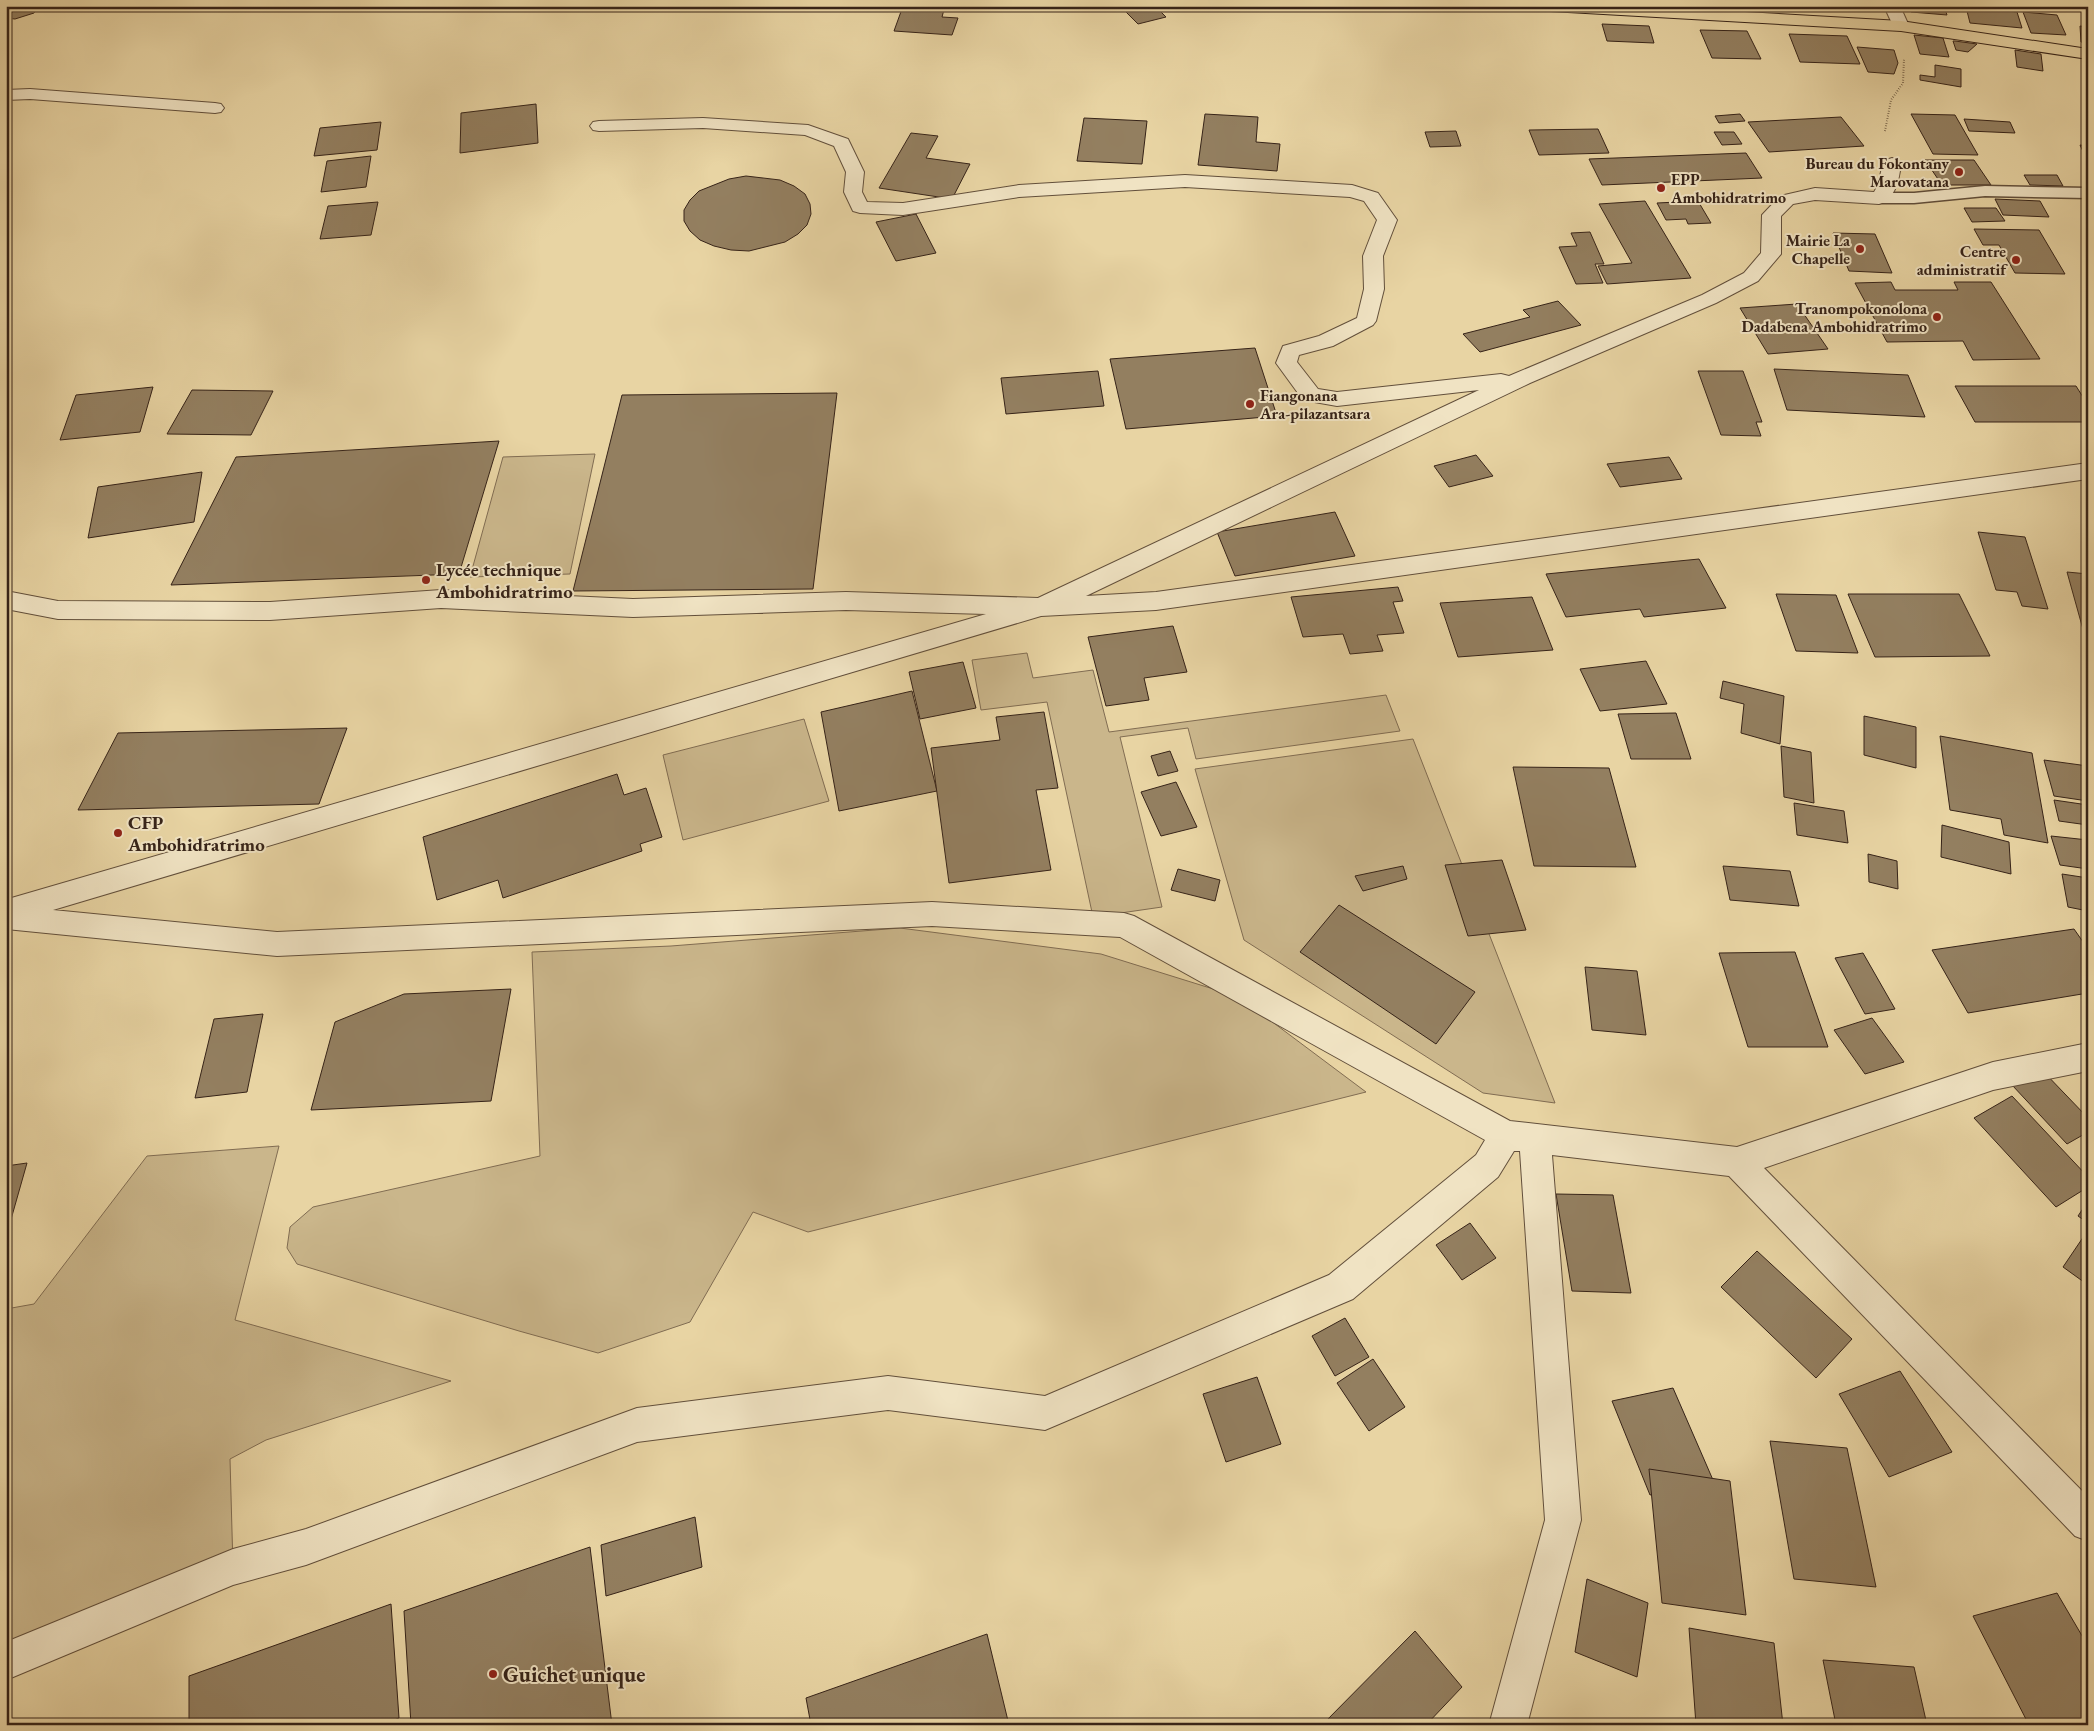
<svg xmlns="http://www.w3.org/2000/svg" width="2094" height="1731" font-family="'EB Garamond',serif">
<rect width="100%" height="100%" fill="#e8d4a3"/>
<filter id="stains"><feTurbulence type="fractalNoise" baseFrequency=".004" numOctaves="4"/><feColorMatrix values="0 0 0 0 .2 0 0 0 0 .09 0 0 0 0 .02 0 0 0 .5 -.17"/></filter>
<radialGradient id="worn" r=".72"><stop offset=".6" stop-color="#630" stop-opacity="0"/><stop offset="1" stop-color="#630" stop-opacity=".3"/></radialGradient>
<g fill="#cab68b" stroke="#806c52">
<path d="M 595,454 L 570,574 L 470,577 L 503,457 Z"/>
<path d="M 1027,653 L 1033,678 L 1093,670 L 1109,732 L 1386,695 L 1400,731 L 1196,759 L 1188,728 L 1120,737 L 1162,907 L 1093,917 L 1047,702 L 981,710 L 972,660 Z"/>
<path d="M 804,719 L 829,801 L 683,840 L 663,755 Z"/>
<path d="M 1413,739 L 1555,1103 L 1483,1093 L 1244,940 L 1195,769 Z"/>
<path d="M 900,928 L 1101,954 L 1239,997 L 1366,1092 L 808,1232 L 753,1212 L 690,1322 L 598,1353 L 519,1331 L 297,1264 L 287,1248 L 290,1227 L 313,1207 L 540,1156 L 532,952 L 671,946 Z"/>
<path d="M 279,1146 L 235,1320 L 451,1381 L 266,1440 L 230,1459 L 233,1567 L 6,1649 L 6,1309 L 34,1304 L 147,1156 Z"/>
</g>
<g fill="#937f60" stroke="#362318">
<path d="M 6,6 L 40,6 L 34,13 L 15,19 L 6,18 Z"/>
<path d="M 903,6 L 945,6 L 942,17 L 958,18 L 952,35 L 894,31 Z"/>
<path d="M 1120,6 L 1155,6 L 1166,17 L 1138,24 Z"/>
<path d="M 1909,6 L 1944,6 L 1947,15 L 1911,12 Z"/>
<path d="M 1966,7 L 2017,12 L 2022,28 L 1970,23 Z"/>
<path d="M 2023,12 L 2057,15 L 2066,35 L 2031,33 Z"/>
<path d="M 1602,24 L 1649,26 L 1654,43 L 1607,41 Z"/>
<path d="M 2080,26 L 2088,27 L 2088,43 L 2081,42 Z"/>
<path d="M 1700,30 L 1747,31 L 1761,59 L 1712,58 Z"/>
<path d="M 1789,34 L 1847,36 L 1860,64 L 1800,62 Z"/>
<path d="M 1914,35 L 1943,38 L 1949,57 L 1920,54 Z"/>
<path d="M 1953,41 L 1955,41 L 1977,44 L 1968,52 L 1956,50 Z"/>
<path d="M 1857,47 L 1894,50 L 1898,63 L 1894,74 L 1868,72 Z"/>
<path d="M 2015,50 L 2041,54 L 2043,71 L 2017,67 Z"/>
<path d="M 1935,65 L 1961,69 L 1961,87 L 1920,80 L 1920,75 L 1935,77 Z"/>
<path d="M 536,104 L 538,143 L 460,153 L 461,113 Z"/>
<path d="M 1205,114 L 1258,117 L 1256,142 L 1280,144 L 1277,171 L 1198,165 Z"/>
<path d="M 1740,114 L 1745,121 L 1719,123 L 1715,116 Z"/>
<path d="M 1911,114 L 1955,115 L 1978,155 L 1933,154 Z"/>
<path d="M 1841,117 L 1864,146 L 1769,152 L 1748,122 Z"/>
<path d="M 1084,118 L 1147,121 L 1142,164 L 1077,161 Z"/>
<path d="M 1964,119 L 2010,122 L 2015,133 L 1969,131 Z"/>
<path d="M 381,122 L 377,150 L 314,156 L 320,128 Z"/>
<path d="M 1598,129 L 1609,153 L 1539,155 L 1529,130 Z"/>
<path d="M 1456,131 L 1461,146 L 1430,147 L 1425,132 Z"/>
<path d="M 1714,132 L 1734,132 L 1742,144 L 1722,145 Z"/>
<path d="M 911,133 L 938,136 L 926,158 L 970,164 L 952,199 L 879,188 Z"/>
<path d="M 2080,145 L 2088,146 L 2088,158 L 2086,158 Z"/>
<path d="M 1746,153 L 1762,178 L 1602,185 L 1589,159 Z"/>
<path d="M 371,156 L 366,187 L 321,192 L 327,161 Z"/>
<path d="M 1925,160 L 1974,160 L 1991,185 L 1942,185 Z"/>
<path d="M 2024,175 L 2057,175 L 2063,186 L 2030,185 Z"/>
<path d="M 746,176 L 780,180 L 794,186 L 805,194 L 810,204 L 811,214 L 807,225 L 798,234 L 785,242 L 749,251 L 731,250 L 714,246 L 700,240 L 690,231 L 684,221 L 684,210 L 690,200 L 699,191 L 729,179 Z"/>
<path d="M 1995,199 L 2040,201 L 2049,217 L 2003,215 Z"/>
<path d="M 1645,201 L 1691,278 L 1607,284 L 1598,266 L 1632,263 L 1599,204 Z"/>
<path d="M 1698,201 L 1711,223 L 1688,224 L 1686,219 L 1666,220 L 1657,203 Z"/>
<path d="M 378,202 L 371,235 L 320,239 L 328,206 Z"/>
<path d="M 1964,208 L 1996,208 L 2005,221 L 1972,222 Z"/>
<path d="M 916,214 L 936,253 L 896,261 L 876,222 Z"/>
<path d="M 1974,229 L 2039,230 L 2065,274 L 2015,273 L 1999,245 L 1983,245 Z"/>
<path d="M 1590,232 L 1604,264 L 1595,264 L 1603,283 L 1576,284 L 1559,247 L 1577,246 L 1571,233 Z"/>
<path d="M 1833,233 L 1875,234 L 1892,273 L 1849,271 Z"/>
<path d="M 1891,282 L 1895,290 L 1958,290 L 1954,282 L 1991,282 L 2040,359 L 1973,360 L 1963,341 L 1887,342 L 1855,283 Z"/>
<path d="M 1558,301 L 1581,325 L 1480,352 L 1463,334 L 1530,317 L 1523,310 Z"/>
<path d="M 1797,304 L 1828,349 L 1768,354 L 1740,308 Z"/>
<path d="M 1255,348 L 1277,416 L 1126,429 L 1110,359 Z"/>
<path d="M 1774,369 L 1908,375 L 1925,417 L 1787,410 Z"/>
<path d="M 1098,371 L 1104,406 L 1006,414 L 1001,378 Z"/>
<path d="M 1698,371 L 1743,371 L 1762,422 L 1756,422 L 1761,436 L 1721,435 Z"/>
<path d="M 1955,386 L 2076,386 L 2088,405 L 2088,422 L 1975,422 Z"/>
<path d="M 153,387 L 140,432 L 60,440 L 76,395 Z"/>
<path d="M 192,390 L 273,391 L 251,435 L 167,434 Z"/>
<path d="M 837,393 L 813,589 L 573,591 L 622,395 Z"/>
<path d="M 499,441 L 459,574 L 171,585 L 236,457 Z"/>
<path d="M 1476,455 L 1493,476 L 1449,487 L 1434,466 Z"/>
<path d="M 1669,457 L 1682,479 L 1620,487 L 1607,464 Z"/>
<path d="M 202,472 L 194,522 L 88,538 L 98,487 Z"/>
<path d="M 1335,512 L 1355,556 L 1235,576 L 1217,532 Z"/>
<path d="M 1978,532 L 2025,537 L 2048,609 L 2022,606 L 2017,592 L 1996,590 Z"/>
<path d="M 1699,559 L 1726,608 L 1644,617 L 1640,609 L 1566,617 L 1546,574 Z"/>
<path d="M 2067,572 L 2088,574 L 2088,633 L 2084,633 Z"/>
<path d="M 1398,587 L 1403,601 L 1393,602 L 1404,633 L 1377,635 L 1383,651 L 1350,654 L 1343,634 L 1303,637 L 1291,597 Z"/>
<path d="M 1776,594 L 1836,595 L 1858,653 L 1796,651 Z"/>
<path d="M 1848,594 L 1959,594 L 1990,656 L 1875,657 Z"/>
<path d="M 1532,597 L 1553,650 L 1458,657 L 1440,603 Z"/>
<path d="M 1173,626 L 1187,672 L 1144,678 L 1149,700 L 1106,706 L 1088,637 Z"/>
<path d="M 1646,661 L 1667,704 L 1600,711 L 1580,669 Z"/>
<path d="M 963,662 L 976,708 L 920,719 L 909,672 Z"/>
<path d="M 1723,681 L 1784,696 L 1780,744 L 1741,733 L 1744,704 L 1720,698 Z"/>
<path d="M 912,691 L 937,791 L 839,811 L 821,712 Z"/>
<path d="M 1044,712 L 1058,788 L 1036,790 L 1051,870 L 949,883 L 931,748 L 1000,740 L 996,717 Z"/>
<path d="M 1676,713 L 1691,759 L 1631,759 L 1618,714 Z"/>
<path d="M 1864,716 L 1916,727 L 1916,768 L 1864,755 Z"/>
<path d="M 347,728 L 319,804 L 78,810 L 118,733 Z"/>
<path d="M 1940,736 L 2032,753 L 2048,843 L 2004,835 L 2001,819 L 1950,810 Z"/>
<path d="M 1781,746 L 1811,752 L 1814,803 L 1784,797 Z"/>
<path d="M 1170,751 L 1178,771 L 1158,776 L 1151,756 Z"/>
<path d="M 2044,760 L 2088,766 L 2088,801 L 2054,796 Z"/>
<path d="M 1513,767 L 1609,768 L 1636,867 L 1534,866 Z"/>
<path d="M 617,774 L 624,795 L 646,788 L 662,837 L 640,844 L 642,851 L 503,898 L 498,880 L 437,900 L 423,837 Z"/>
<path d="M 1176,782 L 1197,827 L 1161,836 L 1141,792 Z"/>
<path d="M 2054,800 L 2088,805 L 2088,825 L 2059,821 Z"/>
<path d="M 1794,803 L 1844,811 L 1848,843 L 1797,835 Z"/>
<path d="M 1942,825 L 2009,842 L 2011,874 L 1941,857 Z"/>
<path d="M 2051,836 L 2088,840 L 2088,869 L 2060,865 Z"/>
<path d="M 1868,854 L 1897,861 L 1898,889 L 1869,882 Z"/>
<path d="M 1502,860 L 1526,930 L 1468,936 L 1445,865 Z"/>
<path d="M 1403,866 L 1407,879 L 1363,891 L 1355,876 Z"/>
<path d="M 1723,866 L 1790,871 L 1799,906 L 1730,900 Z"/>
<path d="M 1178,869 L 1220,880 L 1215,901 L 1171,890 Z"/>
<path d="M 2062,874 L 2088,878 L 2088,911 L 2068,907 Z"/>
<path d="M 1339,905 L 1475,992 L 1436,1044 L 1300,952 Z"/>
<path d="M 2074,929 L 2088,949 L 2088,993 L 1968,1013 L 1932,950 Z"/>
<path d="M 1795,952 L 1828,1047 L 1748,1047 L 1719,953 Z"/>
<path d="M 1863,953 L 1895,1009 L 1865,1014 L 1835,958 Z"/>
<path d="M 1585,967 L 1637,971 L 1646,1035 L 1592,1030 Z"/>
<path d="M 511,989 L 491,1101 L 311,1110 L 335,1022 L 404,994 Z"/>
<path d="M 263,1014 L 247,1092 L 195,1098 L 214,1019 Z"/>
<path d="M 1872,1018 L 1904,1062 L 1865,1074 L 1834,1030 Z"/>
<path d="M 2041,1069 L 2088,1118 L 2088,1132 L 2067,1144 L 2012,1085 Z"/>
<path d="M 2012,1096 L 2088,1177 L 2088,1187 L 2056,1207 L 1974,1118 Z"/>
<path d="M 27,1163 L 6,1237 L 6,1166 Z"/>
<path d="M 1556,1194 L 1613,1195 L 1631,1293 L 1572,1291 Z"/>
<path d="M 2088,1201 L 2088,1223 L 2078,1216 Z"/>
<path d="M 1470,1223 L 1496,1258 L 1462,1280 L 1436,1245 Z"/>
<path d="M 2086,1233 L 2088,1234 L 2088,1285 L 2063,1267 Z"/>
<path d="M 1757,1251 L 1852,1339 L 1816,1378 L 1721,1287 Z"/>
<path d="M 1345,1318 L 1369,1357 L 1335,1376 L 1312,1336 Z"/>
<path d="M 1373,1359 L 1405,1407 L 1369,1431 L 1337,1383 Z"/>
<path d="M 1900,1371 L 1952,1452 L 1889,1477 L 1839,1394 Z"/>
<path d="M 1257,1377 L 1281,1444 L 1226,1462 L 1203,1394 Z"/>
<path d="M 1673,1388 L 1713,1480 L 1650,1495 L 1612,1401 Z"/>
<path d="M 1770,1441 L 1847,1448 L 1876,1587 L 1794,1579 Z"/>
<path d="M 1649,1469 L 1730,1481 L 1746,1615 L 1662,1603 Z"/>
<path d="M 695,1517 L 702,1567 L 606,1596 L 601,1545 Z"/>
<path d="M 590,1547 L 612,1725 L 411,1725 L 404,1611 Z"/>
<path d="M 1587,1579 L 1648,1603 L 1637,1677 L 1575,1652 Z"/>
<path d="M 2057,1593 L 2088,1646 L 2088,1725 L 2029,1725 L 1973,1616 Z"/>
<path d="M 391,1604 L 399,1718 L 382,1725 L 189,1725 L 189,1676 Z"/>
<path d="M 1689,1628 L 1774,1643 L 1783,1725 L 1696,1725 Z"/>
<path d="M 1415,1631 L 1462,1687 L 1426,1725 L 1322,1725 Z"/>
<path d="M 987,1634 L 1009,1725 L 811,1725 L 806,1698 Z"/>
<path d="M 1823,1660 L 1914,1667 L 1927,1725 L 1836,1725 Z"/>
</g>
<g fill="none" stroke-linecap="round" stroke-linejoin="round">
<defs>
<path id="service" d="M 1985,186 L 2088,188 L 2088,198 L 1985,196 L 1914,203 L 1879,203 L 1874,201 L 1871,198 L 1874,195 L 1879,193 L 1914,193 Z"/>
<g id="minor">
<path d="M 1884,6 L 1900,6 L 1909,26 L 1907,30 L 1895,30 Z"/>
<path d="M 30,89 L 215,103 L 221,104 L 224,108 L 221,112 L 215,113 L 30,99 L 6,100 L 6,90 Z"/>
<path d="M 703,118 L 808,125 L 848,139 L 864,172 L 862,192 L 867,202 L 903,203 L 1019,185 L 1185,175 L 1352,185 L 1378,193 L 1397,220 L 1383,256 L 1384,289 L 1376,321 L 1373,325 L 1333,346 L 1299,355 L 1297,362 L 1318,389 L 1337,392 L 1501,374 L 1509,376 L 1702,295 L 1744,273 L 1761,253 L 1762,215 L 1780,196 L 1815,188 L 1874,192 C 1881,182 1879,170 1886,160 L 1892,158 L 1898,160 L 1901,164 C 1899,179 1896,199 1879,204 L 1815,200 L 1793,204 L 1781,216 L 1781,254 L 1758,281 L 1716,303 L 1530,383 L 1086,596 L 1156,592 L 2088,463 L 2088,479 L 1156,610 L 1041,616 L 53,910 L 277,932 L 932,902 L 1124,913 L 1134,916 L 1510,1121 L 1737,1147 L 1993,1062 L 2088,1043 L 2088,1071 L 1993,1090 L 1764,1168 L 2088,1497 L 2088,1541 L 2075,1536 L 1729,1176 L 1552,1155 L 1581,1520 L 1527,1725 L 1489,1725 L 1545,1520 L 1520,1151 L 1514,1151 L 1498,1177 L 1353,1299 L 1045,1430 L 888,1410 L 637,1442 L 306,1565 L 233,1585 L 6,1680 L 6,1642 L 233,1549 L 306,1529 L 637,1408 L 888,1376 L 1045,1396 L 1329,1275 L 1476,1155 L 1485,1140 L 1120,937 L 932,926 L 277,956 L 6,929 L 6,900 L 8,899 L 986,614 L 846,610 L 633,617 L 441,608 L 270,620 L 58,619 L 6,609 L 6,591 L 58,601 L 270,602 L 441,590 L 633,599 L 846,592 L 1038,598 L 1479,390 L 1337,406 L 1303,400 L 1276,363 L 1283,346 L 1319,336 L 1357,318 L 1364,289 L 1363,256 L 1377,220 L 1364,201 L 1350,197 L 1185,187 L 1019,197 L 903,215 L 860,213 L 853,211 L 844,192 L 846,172 L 834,146 L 805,135 L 703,128 L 599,131 L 593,130 L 590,126 L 593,122 L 599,121 Z"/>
</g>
<path id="primary" d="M 1542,6 L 1641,6 L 1901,21 L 2088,49 L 2088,59 L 1901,31 L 1550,11 L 1544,9 Z"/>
</defs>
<use href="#service" stroke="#624f3b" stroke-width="3"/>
<use href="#minor" stroke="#624f3b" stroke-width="2"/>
<use href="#primary" stroke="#362318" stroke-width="2"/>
<path stroke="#362318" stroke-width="2" stroke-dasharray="0.5 2" stroke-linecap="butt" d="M 1885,131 L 1891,100 L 1903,83 L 1904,59"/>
<use href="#service" fill="#f0e3c3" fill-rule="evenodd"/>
<use href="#minor" fill="#f0e3c3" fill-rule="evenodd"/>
<use href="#primary" fill="#e8d4a3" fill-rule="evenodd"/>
</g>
<g fill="#8f2418" stroke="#f0e3c3" stroke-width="2">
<circle cx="1959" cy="172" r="5"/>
<circle cx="1661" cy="188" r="5"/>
<circle cx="1860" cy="249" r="5"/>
<circle cx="2016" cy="260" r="5"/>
<circle cx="1937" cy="317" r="5"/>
<circle cx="1250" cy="404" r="5"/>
<circle cx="426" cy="580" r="5"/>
<circle cx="118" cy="833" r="5"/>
<circle cx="493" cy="1674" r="5"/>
</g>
<g text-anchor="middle" stroke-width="4" stroke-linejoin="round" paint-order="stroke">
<g font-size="16" font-weight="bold" fill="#362318" stroke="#f0e3c3" text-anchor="end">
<text x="1949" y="169">Bureau du Fokontany<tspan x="1949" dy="18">Marovatana</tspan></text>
<text x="1671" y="185" text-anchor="start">EPP<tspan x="1671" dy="18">Ambohidratrimo</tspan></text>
<text x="1850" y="246">Mairie La<tspan x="1850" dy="18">Chapelle</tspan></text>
<text x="2006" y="257">Centre<tspan x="2006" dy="18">administratif</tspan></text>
<text x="1927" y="314">Tranompokonolona<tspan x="1927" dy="18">Dadabena Ambohidratrimo</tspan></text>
<text x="1260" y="401" text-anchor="start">Fiangonana<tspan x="1260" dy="18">Ara-pilazantsara</tspan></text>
</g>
<g font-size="19" font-weight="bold" fill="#362318" stroke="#f0e3c3" text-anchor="start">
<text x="436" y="576">Lycée technique<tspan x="436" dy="22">Ambohidratrimo</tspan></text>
<text x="128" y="829">CFP<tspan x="128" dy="22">Ambohidratrimo</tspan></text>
</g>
<g font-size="22" font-weight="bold" fill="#362318" stroke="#f0e3c3" text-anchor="start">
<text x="503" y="1682">Guichet unique</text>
</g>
</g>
<rect width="2094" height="1731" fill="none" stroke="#e8d4a3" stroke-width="25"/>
<rect x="8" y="8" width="2079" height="1716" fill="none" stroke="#362318" stroke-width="2.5"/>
<rect x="12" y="12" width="2069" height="1706" fill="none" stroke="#362318"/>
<rect width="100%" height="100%" filter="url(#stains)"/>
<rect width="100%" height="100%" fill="url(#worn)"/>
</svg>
